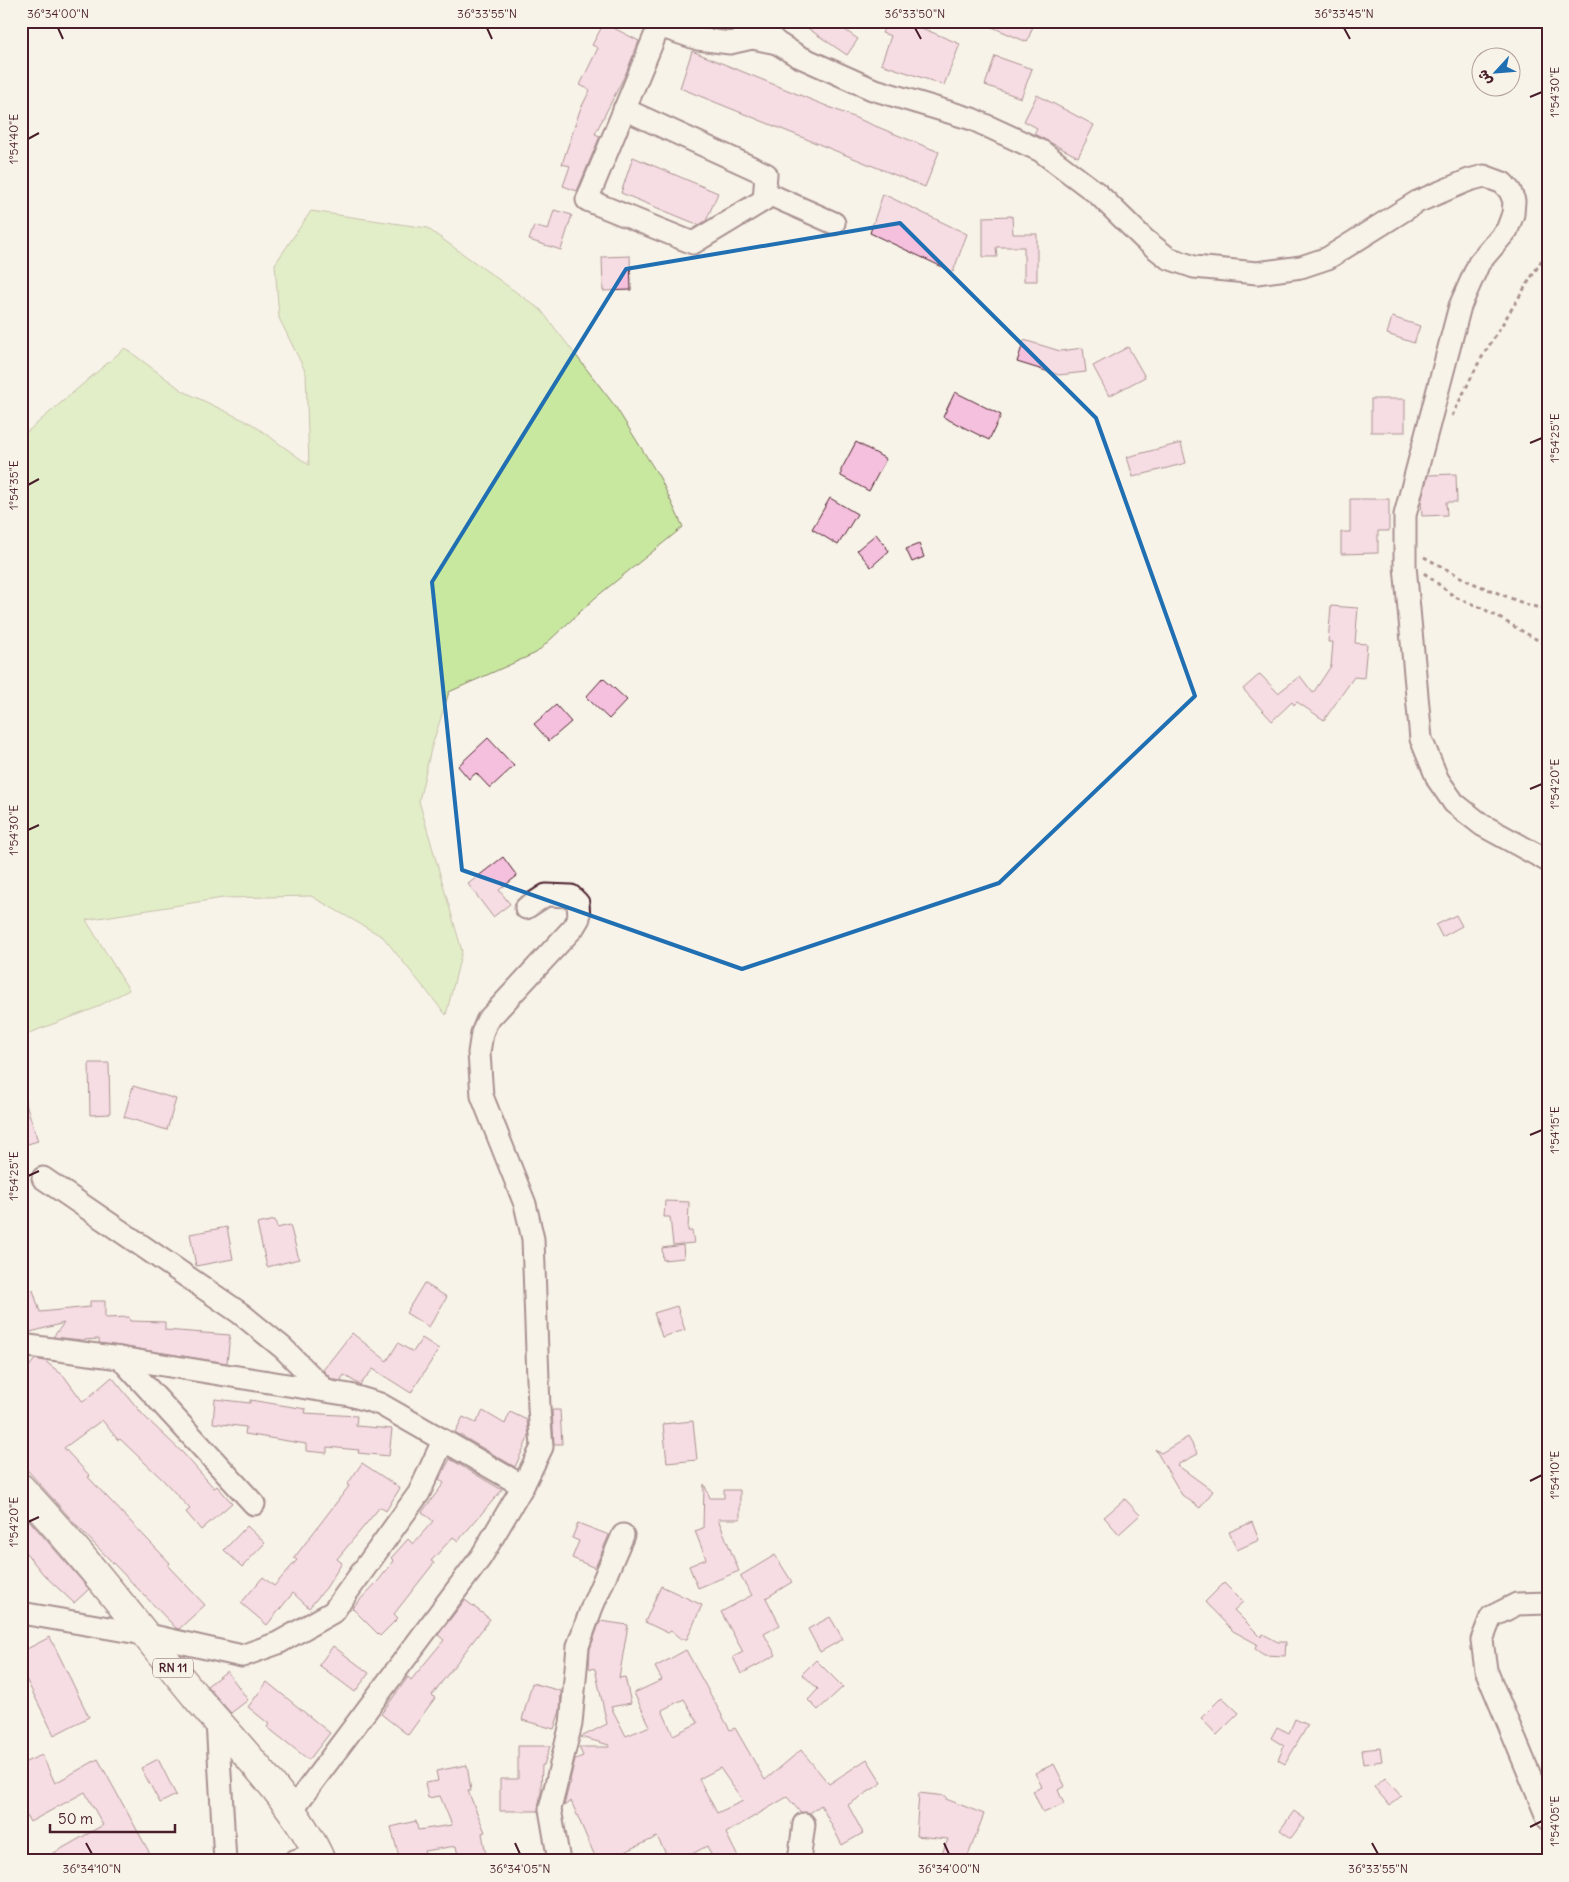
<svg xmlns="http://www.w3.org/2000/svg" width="1569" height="1882" font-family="Delius,'Playpen Sans Arabic',sans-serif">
<rect width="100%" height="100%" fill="#f7f3e8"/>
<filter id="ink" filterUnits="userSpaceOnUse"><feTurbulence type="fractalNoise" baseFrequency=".02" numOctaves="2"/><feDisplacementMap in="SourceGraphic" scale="10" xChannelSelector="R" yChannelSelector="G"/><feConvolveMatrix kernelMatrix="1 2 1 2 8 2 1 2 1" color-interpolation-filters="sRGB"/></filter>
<g filter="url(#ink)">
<path fill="#c8e8a0" stroke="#898466" d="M 311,211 L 427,228 L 541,310 L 615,406 L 660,478 L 683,527 L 595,598 L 536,653 L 449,692 L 431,749 L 419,801 L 462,951 L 446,1015 L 383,937 L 311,896 L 223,898 L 86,920 L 129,990 L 93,1009 L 21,1036 L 21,437 L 125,348 L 183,391 L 252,424 L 309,465 L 306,373 L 279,318 L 275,264 Z"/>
<g fill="#f4c0dd" stroke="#4a1f2b" fill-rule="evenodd">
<path d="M 797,21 L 832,21 L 858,39 L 847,55 Z"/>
<path d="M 887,21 L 905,21 L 960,44 L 944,85 L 881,64 L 891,36 L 882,33 Z"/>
<path d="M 978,21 L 1035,21 L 1027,42 Z"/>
<path d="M 604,23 L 639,41 L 626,73 L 595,134 L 600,136 L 577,191 L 563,186 L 570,166 L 562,164 L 580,110 L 590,90 L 580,85 L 598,48 L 592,45 Z"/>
<path d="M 692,51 L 939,152 L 925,187 L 680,88 Z"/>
<path d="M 995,56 L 1032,69 L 1021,98 L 985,85 Z"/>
<path d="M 1037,95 L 1094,125 L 1078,157 L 1034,134 L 1037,128 L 1024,121 Z"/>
<path d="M 633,157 L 718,193 L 706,221 L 699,225 L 621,193 Z"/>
<path d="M 883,194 L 967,234 L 953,272 L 870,233 Z"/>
<path d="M 554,210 L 572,215 L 561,250 L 529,240 L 534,226 L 548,230 Z"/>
<path d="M 1012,216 L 1013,234 L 1037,234 L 1037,281 L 1024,281 L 1024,247 L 996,247 L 997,257 L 983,257 L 983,217 Z"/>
<path d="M 630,256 L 631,290 L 603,291 L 602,257 Z"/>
<path d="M 1392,317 L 1420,326 L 1414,343 L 1387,334 Z"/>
<path d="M 1024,340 L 1060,351 L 1083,348 L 1086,372 L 1059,375 L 1017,362 Z"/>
<path d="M 1128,347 L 1145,377 L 1109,396 L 1093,366 Z"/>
<path d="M 955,392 L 1001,415 L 989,440 L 943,417 Z"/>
<rect x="1371" y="399" width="34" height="33"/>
<path d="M 856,442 L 886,459 L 869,491 L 841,476 L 841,470 Z"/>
<path d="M 1181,443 L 1186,463 L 1133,477 L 1127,457 Z"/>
<path d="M 1456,474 L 1457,502 L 1446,502 L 1447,515 L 1422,516 L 1421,502 L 1428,475 Z"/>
<path d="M 830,498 L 857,514 L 838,545 L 812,529 Z"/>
<path d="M 1350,499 L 1389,499 L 1389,531 L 1378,531 L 1378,553 L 1341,554 L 1341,532 L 1350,532 Z"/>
<path d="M 876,534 L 889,551 L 871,567 L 857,550 Z"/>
<path d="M 919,544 L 924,557 L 912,562 L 906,549 Z"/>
<path d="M 1331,606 L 1358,608 L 1355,643 L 1367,644 L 1364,678 L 1354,677 L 1324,720 L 1297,702 L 1294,705 L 1292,702 L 1272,721 L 1243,689 L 1260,674 L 1278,693 L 1300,676 L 1313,693 L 1331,666 L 1333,642 L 1328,642 Z"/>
<path d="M 603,678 L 627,700 L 609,719 L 586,697 Z"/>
<path d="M 556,705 L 571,722 L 549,741 L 534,724 Z"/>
<path d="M 488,738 L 514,766 L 490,788 L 476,773 L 469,779 L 458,766 Z"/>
<path d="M 503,857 L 517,876 L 499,890 L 510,904 L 493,917 L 468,884 Z"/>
<path d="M 1456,915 L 1462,926 L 1442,937 L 1436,925 Z"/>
<path d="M 89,1063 L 109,1063 L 110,1114 L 90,1115 Z"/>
<path d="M 133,1086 L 176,1099 L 167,1130 L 124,1117 Z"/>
<path d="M 21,1098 L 24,1098 L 38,1141 L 21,1146 Z"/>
<path d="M 665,1201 L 689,1202 L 688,1231 L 692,1231 L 694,1243 L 673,1245 L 670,1217 L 664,1217 Z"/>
<path d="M 275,1220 L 277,1228 L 290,1225 L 299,1259 L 267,1267 L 257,1224 Z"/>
<path d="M 227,1227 L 233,1259 L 196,1266 L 190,1234 Z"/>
<path d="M 683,1245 L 684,1258 L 663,1260 L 662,1248 Z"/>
<path d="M 424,1283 L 447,1297 L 429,1327 L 406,1313 Z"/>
<path d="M 33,1290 L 40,1312 L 90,1307 L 90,1301 L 105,1301 L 105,1318 L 129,1317 L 130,1321 L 165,1322 L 165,1330 L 230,1335 L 227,1363 L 99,1343 L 99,1339 L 82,1340 L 53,1337 L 64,1323 L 27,1333 L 21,1333 L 21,1293 Z"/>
<path d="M 677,1306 L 685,1330 L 662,1337 L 654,1313 Z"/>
<path d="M 352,1333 L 387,1361 L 398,1343 L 413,1352 L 422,1338 L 439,1349 L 411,1393 L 373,1369 L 360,1385 L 344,1375 L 340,1381 L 332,1379 L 323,1370 Z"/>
<path d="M 35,1359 L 45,1361 L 64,1376 L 83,1402 L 112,1377 L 144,1416 L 183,1453 L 214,1488 L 217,1486 L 232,1503 L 201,1530 L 186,1512 L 190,1509 L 164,1481 L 120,1439 L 118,1440 L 102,1420 L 64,1448 L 90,1476 L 88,1477 L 170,1563 L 168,1566 L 205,1605 L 179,1629 L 176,1628 L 77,1526 L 21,1463 L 21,1377 Z"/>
<path d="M 215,1399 L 250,1403 L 250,1400 L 306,1409 L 305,1413 L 357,1416 L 356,1426 L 392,1429 L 389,1456 L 358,1453 L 359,1450 L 327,1447 L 327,1453 L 306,1451 L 306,1444 L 245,1434 L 246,1427 L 213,1423 Z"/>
<path d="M 552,1410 L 560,1410 L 562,1444 L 554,1444 Z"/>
<path d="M 483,1411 L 505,1424 L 510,1412 L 527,1420 L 529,1436 L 515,1467 L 455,1432 L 463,1417 L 476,1423 Z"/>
<path d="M 693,1421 L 697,1460 L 667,1463 L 663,1424 Z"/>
<path d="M 1188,1437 L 1198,1454 L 1177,1465 L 1213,1491 L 1200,1508 L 1182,1495 L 1155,1449 L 1161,1453 Z"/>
<path d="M 450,1459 L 502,1490 L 458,1541 L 453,1537 L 431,1561 L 434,1563 L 394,1614 L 398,1618 L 380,1636 L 352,1608 L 378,1581 L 394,1561 L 391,1558 L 408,1539 L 413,1544 L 433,1521 L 422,1512 L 444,1483 L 439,1479 Z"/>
<path d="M 362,1463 L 400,1488 L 386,1511 L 380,1507 L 337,1559 L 342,1563 L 326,1588 L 309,1608 L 293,1593 L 267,1625 L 241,1603 L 263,1577 L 274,1586 L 297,1560 L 294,1558 L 349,1486 L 347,1485 Z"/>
<path d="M 704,1484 L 710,1498 L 724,1498 L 724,1490 L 740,1490 L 740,1519 L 718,1519 L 739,1571 L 698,1588 L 689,1566 L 706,1559 L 695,1531 L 703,1528 Z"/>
<path d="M 1125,1499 L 1140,1515 L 1119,1534 L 1104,1517 Z"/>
<path d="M 21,1511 L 89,1589 L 74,1603 L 44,1575 L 21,1547 Z"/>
<path d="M 1252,1522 L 1259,1540 L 1237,1550 L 1229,1532 Z"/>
<path d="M 578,1523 L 609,1535 L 595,1568 L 572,1558 L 579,1541 L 572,1538 Z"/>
<path d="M 247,1526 L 265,1543 L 242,1567 L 224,1550 Z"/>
<path d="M 775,1555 L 792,1582 L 766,1598 L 780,1625 L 764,1634 L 776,1655 L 741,1674 L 733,1657 L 743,1652 L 721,1612 L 752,1595 L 740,1576 Z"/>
<path d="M 1224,1583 L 1243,1602 L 1234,1610 L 1261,1637 L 1263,1634 L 1278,1642 L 1286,1642 L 1285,1656 L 1264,1655 L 1255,1649 L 1257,1644 L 1233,1631 L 1205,1602 Z"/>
<path d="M 661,1586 L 702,1605 L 687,1639 L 681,1639 L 671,1631 L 668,1633 L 645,1622 Z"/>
<path d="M 465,1600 L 490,1619 L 432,1695 L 435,1698 L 408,1735 L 381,1714 L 408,1677 L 411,1680 L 444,1640 L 438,1635 Z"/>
<path d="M 830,1617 L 843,1639 L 820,1652 L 808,1629 Z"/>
<path d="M 600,1621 L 628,1625 L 619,1678 L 625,1677 L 631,1703 L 611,1707 L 626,1736 L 650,1726 L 634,1693 L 662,1680 L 655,1667 L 686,1650 L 730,1730 L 735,1728 L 765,1780 L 801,1750 L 829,1784 L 867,1759 L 882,1783 L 848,1805 L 863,1833 L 842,1845 L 821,1805 L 810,1813 L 800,1812 L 787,1797 L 726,1833 L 740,1861 L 714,1861 L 707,1846 L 679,1861 L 670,1861 L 657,1837 L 616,1856 L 618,1861 L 597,1861 L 571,1801 L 564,1806 L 569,1785 L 571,1783 L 570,1780 L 575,1759 L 583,1756 L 579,1747 L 609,1747 L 609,1745 L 581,1737 L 607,1724 L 595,1669 L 589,1668 L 590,1649 ZM 684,1699 L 698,1723 L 673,1735 L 662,1710 ZM 720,1768 L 743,1801 L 717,1813 L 699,1779 Z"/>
<path d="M 50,1637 L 89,1717 L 54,1735 L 21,1669 L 21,1652 Z"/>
<path d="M 333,1646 L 369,1673 L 355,1692 L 319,1665 Z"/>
<path d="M 816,1660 L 843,1687 L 818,1710 L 808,1700 L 818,1689 L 802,1674 Z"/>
<path d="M 227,1671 L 248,1700 L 231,1713 L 207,1686 Z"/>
<path d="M 267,1682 L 330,1733 L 309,1760 L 267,1727 L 269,1724 L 248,1707 Z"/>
<path d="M 532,1683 L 561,1691 L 560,1711 L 554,1729 L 522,1720 Z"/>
<path d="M 1222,1697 L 1239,1713 L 1217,1735 L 1201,1718 Z"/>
<path d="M 1295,1719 L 1308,1725 L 1285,1764 L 1278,1760 L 1284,1746 L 1271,1738 L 1277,1727 L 1289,1733 Z"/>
<path d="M 518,1746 L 550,1746 L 544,1765 L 542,1765 L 541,1792 L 538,1811 L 500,1811 L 500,1779 L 518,1779 Z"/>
<path d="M 1380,1748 L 1382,1761 L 1363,1764 L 1361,1750 Z"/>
<path d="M 42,1755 L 55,1783 L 98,1759 L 154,1861 L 40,1861 L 103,1825 L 85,1792 L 30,1822 L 21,1806 L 21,1764 Z"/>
<path d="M 158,1759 L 176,1795 L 160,1803 L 141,1768 Z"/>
<path d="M 1054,1764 L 1065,1786 L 1058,1790 L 1064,1804 L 1043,1813 L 1033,1791 L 1042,1787 L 1035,1773 Z"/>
<path d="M 467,1765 L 471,1791 L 468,1791 L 485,1832 L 482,1833 L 487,1861 L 459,1861 L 456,1846 L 424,1851 L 427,1861 L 400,1861 L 391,1827 L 416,1821 L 418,1830 L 452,1825 L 440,1796 L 428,1798 L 425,1783 L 438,1781 L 436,1771 Z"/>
<path d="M 1385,1778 L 1401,1796 L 1390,1806 L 1374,1787 Z"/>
<path d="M 919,1793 L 946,1796 L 946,1799 L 984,1814 L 966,1861 L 939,1861 L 948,1839 L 916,1836 Z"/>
<path d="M 1294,1811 L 1305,1819 L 1291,1838 L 1280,1830 Z"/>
</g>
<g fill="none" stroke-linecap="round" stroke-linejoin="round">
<defs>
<g id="minor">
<path d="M 755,21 L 777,43 L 798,56 L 872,89 L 972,119 L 1041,151 L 1098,194 L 1144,239 L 1168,258 L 1194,267 L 1257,273 L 1301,267 L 1328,258 L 1417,202 L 1469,180 L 1484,176 L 1503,183 L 1510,191 L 1514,201 L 1513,214 L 1507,230 L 1479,263 L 1460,306 L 1405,515 L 1405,566 L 1421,739 L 1438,780 L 1454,803 L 1482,825 L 1548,861"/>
<path d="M 624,109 L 766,174 L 764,200 L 693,243 L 587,200 L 659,26 L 698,39 L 730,43 L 752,38 L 777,43"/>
<path d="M 766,193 L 834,223"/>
<path d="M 43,1178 L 240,1313 L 283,1348 L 325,1390"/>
<path d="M 21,1345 L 120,1358 L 350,1395 L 380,1404 L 523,1486 L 481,1557 L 292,1810"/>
<path d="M 120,1358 L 254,1504"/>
<path d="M 523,1486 L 542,1447 L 539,1408 L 533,1239 L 525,1204 L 482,1096 L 479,1053 L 482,1033 L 487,1021 L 573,928 L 579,918 L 578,903 L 571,896 L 546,895 L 526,908"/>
<path d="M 1548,1603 L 1517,1604 L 1491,1617 L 1482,1640 L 1486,1670 L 1548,1819"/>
<path d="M 21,1613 L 144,1634 L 242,1656 L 278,1643 L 333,1612 L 419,1493 L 443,1441"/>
<path d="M 217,1721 L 225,1861"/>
<path d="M 294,1861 L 318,1853"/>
<path d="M 559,1861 L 550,1809 L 571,1724 L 578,1646 L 592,1607 L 623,1535"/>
<path d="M 799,1861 L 804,1824"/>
</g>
<path id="major" d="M 21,1488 C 84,1555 139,1628 197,1698 C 237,1745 297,1805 321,1861"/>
</defs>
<use href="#minor" stroke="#4a1f2b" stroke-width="25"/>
<use href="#major" stroke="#4a1f2b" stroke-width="31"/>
<g stroke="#4a1f2b" stroke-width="3" stroke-dasharray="4 4" stroke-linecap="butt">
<path d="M 1452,416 L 1479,362 L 1548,250"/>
<path d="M 1424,557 L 1470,582 L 1528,605 L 1548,610"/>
<path d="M 1424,573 L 1455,597 L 1482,608 L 1548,646"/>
</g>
<use href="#minor" stroke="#f7f3e8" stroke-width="21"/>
<use href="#major" stroke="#f7f3e8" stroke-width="28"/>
</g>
</g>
<path d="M0 0H1569V1882H0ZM 900,223 L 1096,418 L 1195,696 L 999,883 L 742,969 L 462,870 L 432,582 L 626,269 Z" fill="#f7f3e8" fill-opacity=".55" fill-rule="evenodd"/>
<path fill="none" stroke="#1f6fb2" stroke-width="4" stroke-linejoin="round" d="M 900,223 L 1096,418 L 1195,696 L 999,883 L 742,969 L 462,870 L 432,582 L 626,269 Z"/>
<path fill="none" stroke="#4a1f2b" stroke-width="2" d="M 58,28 L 63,39M 487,28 L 492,39M 915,28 L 921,39M 1344,28 L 1350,39M 1530,97 L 1542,92M 28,139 L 39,133M 1530,443 L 1542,438M 28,485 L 39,479M 1530,789 L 1542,784M 28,830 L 39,825M 1530,1135 L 1542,1130M 28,1176 L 39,1171M 1530,1481 L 1542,1475M 28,1522 L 39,1517M 1530,1827 L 1542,1821M 86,1843 L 92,1854M 515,1843 L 520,1854M 944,1843 L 949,1854M 1372,1843 L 1378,1854"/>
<g text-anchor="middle" stroke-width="4.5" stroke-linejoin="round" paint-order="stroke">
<rect fill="#f7f3e8" stroke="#7e5f64" stroke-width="1" x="153" y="1658.5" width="40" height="19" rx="4"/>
<g font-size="12" font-weight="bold" fill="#4a1f2b">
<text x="173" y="1672">RN 11</text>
</g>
</g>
<rect width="1569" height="1882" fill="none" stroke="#f7f3e8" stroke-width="55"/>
<g transform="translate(1496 72) rotate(244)"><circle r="24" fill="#f7f3e8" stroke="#b29e9c"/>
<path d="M0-4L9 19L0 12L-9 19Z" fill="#1f6fb2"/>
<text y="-8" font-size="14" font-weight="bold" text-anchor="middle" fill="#4a1f2b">ش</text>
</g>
<path d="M50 1824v8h125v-8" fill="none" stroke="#4a1f2b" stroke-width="2.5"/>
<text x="58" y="1824" font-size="15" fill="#4a1f2b" stroke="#f7f3e8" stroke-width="4" paint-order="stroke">50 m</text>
<rect x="28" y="28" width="1514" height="1826" fill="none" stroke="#4a1f2b" stroke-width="2"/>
<g font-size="12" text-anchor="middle" fill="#4a1f2b">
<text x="58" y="18">36°34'00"N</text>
<text x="487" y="18">36°33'55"N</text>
<text x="915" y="18">36°33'50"N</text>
<text x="1344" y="18">36°33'45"N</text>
<text transform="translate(1555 92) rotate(-90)" y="4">1°54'30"E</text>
<text transform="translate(14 139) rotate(-90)" y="4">1°54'40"E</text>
<text transform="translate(1555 438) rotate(-90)" y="4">1°54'25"E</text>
<text transform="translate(14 485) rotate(-90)" y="4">1°54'35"E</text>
<text transform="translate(1555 784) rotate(-90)" y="4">1°54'20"E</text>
<text transform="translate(14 830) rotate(-90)" y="4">1°54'30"E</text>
<text transform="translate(1555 1130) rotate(-90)" y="4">1°54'15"E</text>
<text transform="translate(14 1176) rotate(-90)" y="4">1°54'25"E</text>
<text transform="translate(1555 1475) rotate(-90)" y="4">1°54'10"E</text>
<text transform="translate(14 1522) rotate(-90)" y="4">1°54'20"E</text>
<text transform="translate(1555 1821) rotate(-90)" y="4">1°54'05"E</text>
<text x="92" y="1873">36°34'10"N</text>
<text x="520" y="1873">36°34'05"N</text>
<text x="949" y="1873">36°34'00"N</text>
<text x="1378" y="1873">36°33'55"N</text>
</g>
</svg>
